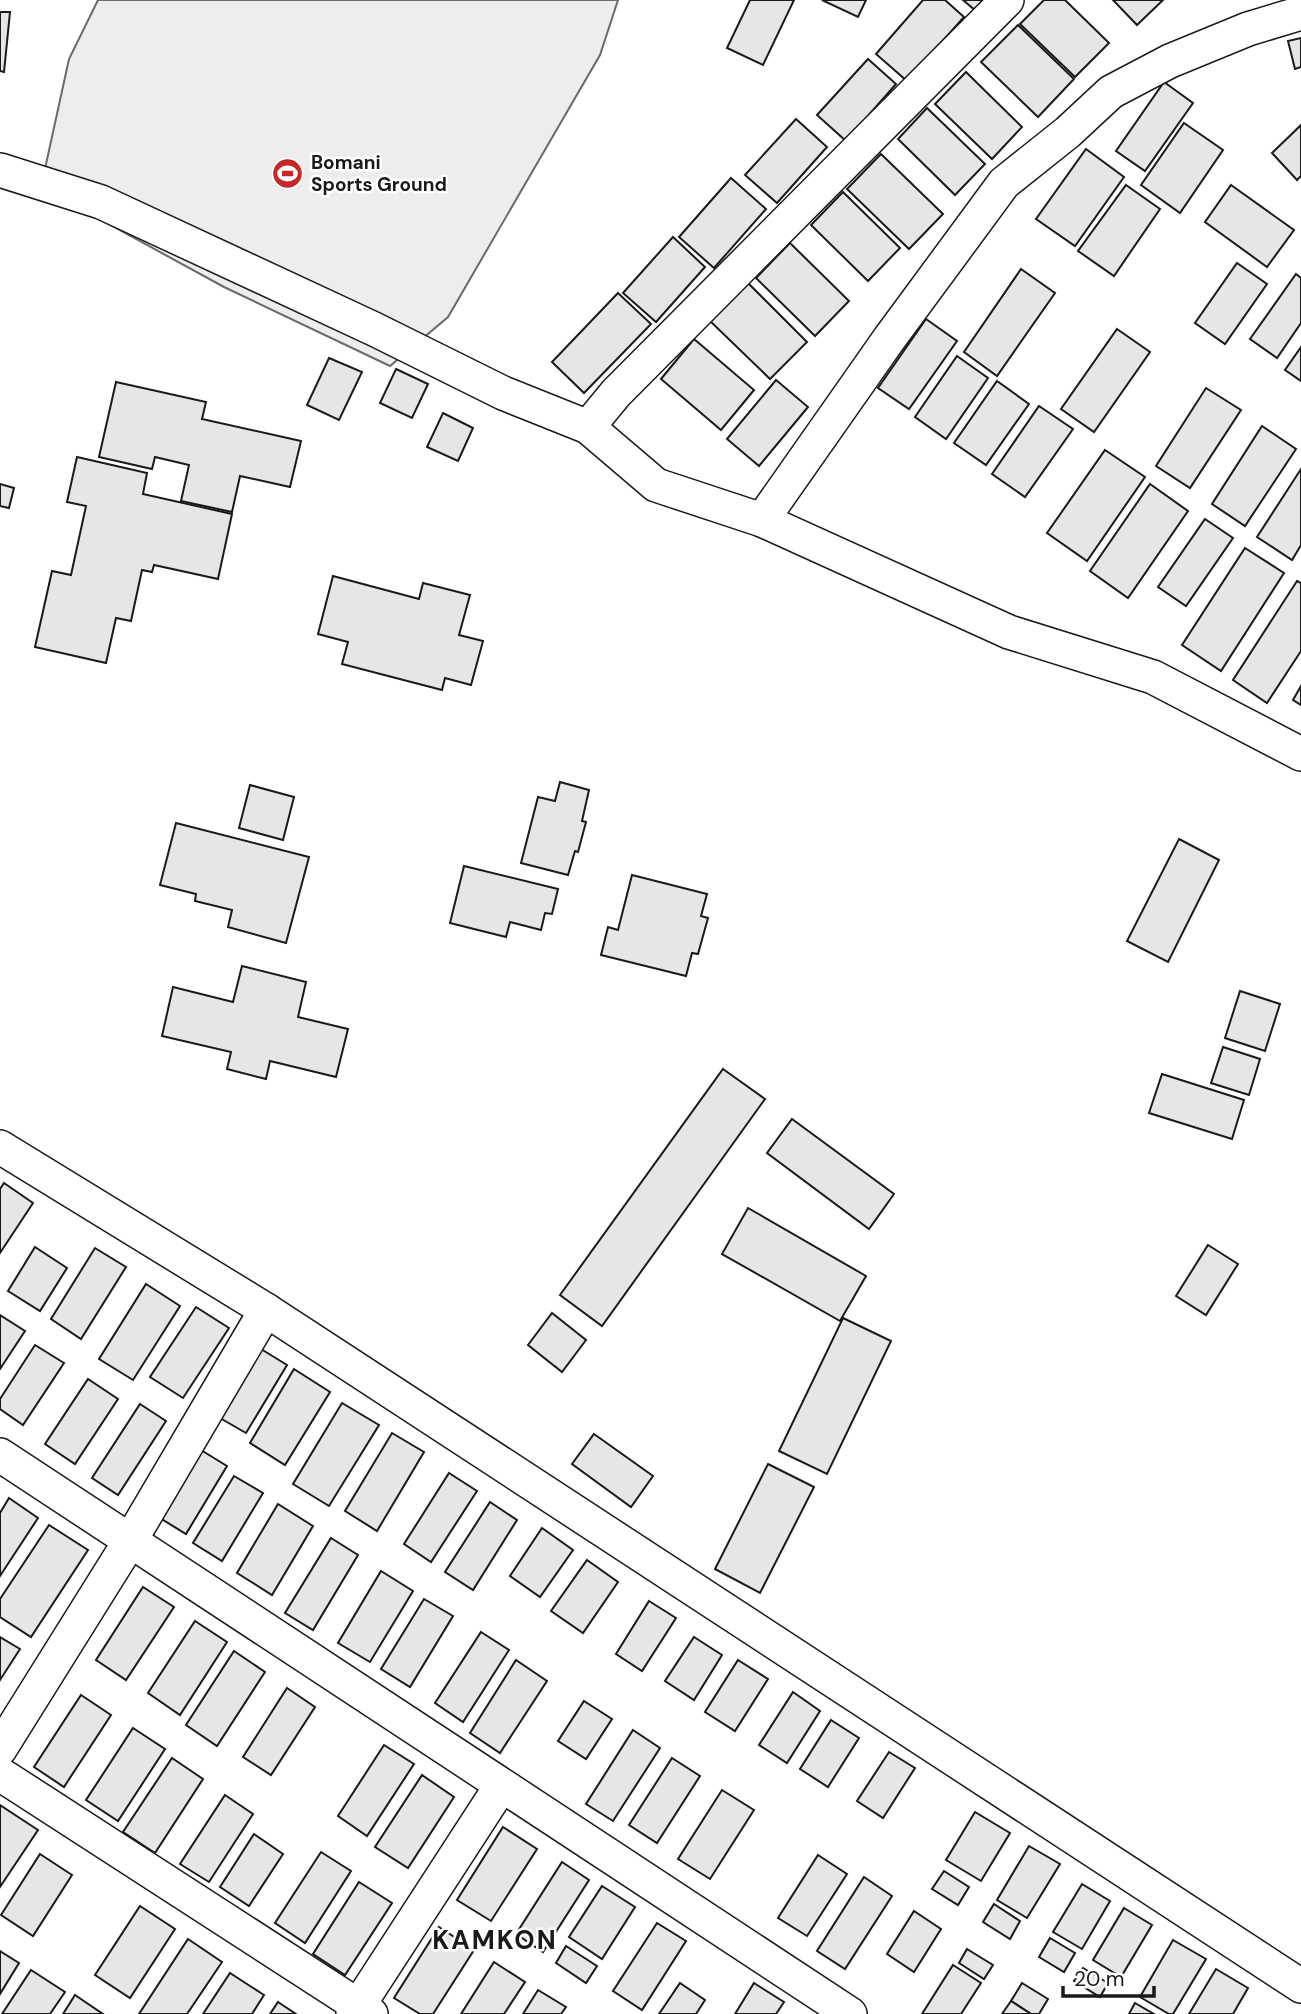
<svg xmlns="http://www.w3.org/2000/svg" width="1301" height="2014" font-family="'DM Sans',sans-serif">
<rect width="100%" height="100%" fill="#fff"/>
<path fill="#ededed" stroke="#6a6a6a" stroke-width="2" d="M 98,0 L 618,0 L 600,55 L 448,317 L 390,366 L 224,287 L 41,187 L 69,59 Z"/>
<g fill="#e6e6e6" stroke="#1a1a1a" stroke-width="2">
<path d="M 750,0 L 794,0 L 763,65 L 727,48 Z"/>
<path d="M 822,0 L 866,0 L 858,17 Z"/>
<path d="M 923,0 L 945,0 L 964,17 L 907,81 L 876,54 Z"/>
<path d="M 963,0 L 985,0 L 976,11 Z"/>
<path d="M 1044,0 L 1065,0 L 1109,43 L 1075,77 L 1020,24 Z"/>
<path d="M 1113,0 L 1163,0 L 1137,25 Z"/>
<path d="M 0,12 L 10,12 L 4,72 L 0,71 Z"/>
<path d="M 1018,25 L 1074,79 L 1038,117 L 981,62 Z"/>
<path d="M 1301,38 L 1301,67 L 1295,69 L 1288,41 Z"/>
<path d="M 868,59 L 896,84 L 846,141 L 817,115 Z"/>
<path d="M 966,72 L 1022,127 L 992,159 L 935,104 Z"/>
<path d="M 1164,82 L 1193,103 L 1145,171 L 1116,151 Z"/>
<path d="M 927,108 L 985,164 L 955,195 L 898,139 Z"/>
<path d="M 796,119 L 827,147 L 777,203 L 745,175 Z"/>
<path d="M 1184,123 L 1223,150 L 1180,213 L 1141,185 Z"/>
<path d="M 1301,125 L 1301,176 L 1297,180 L 1272,153 Z"/>
<path d="M 1086,149 L 1124,177 L 1075,246 L 1036,219 Z"/>
<path d="M 881,154 L 943,214 L 909,249 L 847,189 Z"/>
<path d="M 731,178 L 766,209 L 714,268 L 679,237 Z"/>
<path d="M 1126,185 L 1160,209 L 1114,276 L 1078,251 Z"/>
<path d="M 1231,185 L 1294,230 L 1267,267 L 1205,222 Z"/>
<path d="M 843,192 L 900,248 L 868,281 L 811,225 Z"/>
<path d="M 673,237 L 705,267 L 656,322 L 623,293 Z"/>
<path d="M 790,243 L 849,301 L 815,336 L 756,278 Z"/>
<path d="M 1237,263 L 1267,284 L 1225,344 L 1195,323 Z"/>
<path d="M 1021,269 L 1055,293 L 997,376 L 964,352 Z"/>
<path d="M 1296,274 L 1301,278 L 1301,323 L 1277,358 L 1250,339 Z"/>
<path d="M 746,281 L 807,342 L 770,379 L 709,320 Z"/>
<path d="M 618,293 L 651,324 L 584,393 L 552,362 Z"/>
<path d="M 926,319 L 957,341 L 909,409 L 878,388 Z"/>
<path d="M 1117,329 L 1150,352 L 1094,432 L 1061,409 Z"/>
<path d="M 694,339 L 754,390 L 721,430 L 661,379 Z"/>
<path d="M 1301,347 L 1301,381 L 1285,370 Z"/>
<path d="M 957,356 L 988,378 L 946,439 L 915,417 Z"/>
<path d="M 329,358 L 362,372 L 339,420 L 307,405 Z"/>
<path d="M 396,369 L 428,384 L 412,418 L 380,403 Z"/>
<path d="M 776,380 L 808,407 L 759,466 L 727,439 Z"/>
<path d="M 997,381 L 1029,404 L 986,465 L 954,443 Z"/>
<path d="M 116,382 L 206,402 L 202,419 L 301,441 L 290,487 L 240,476 L 232,512 L 181,501 L 189,465 L 155,457 L 152,469 L 99,457 Z"/>
<path d="M 1206,388 L 1241,410 L 1190,488 L 1156,466 Z"/>
<path d="M 1039,406 L 1073,429 L 1025,497 L 992,474 Z"/>
<path d="M 443,413 L 473,428 L 458,461 L 427,447 Z"/>
<path d="M 1262,426 L 1296,449 L 1245,526 L 1212,504 Z"/>
<path d="M 1105,450 L 1145,477 L 1087,561 L 1047,533 Z"/>
<path d="M 77,457 L 147,473 L 143,494 L 232,514 L 218,579 L 154,565 L 152,572 L 142,570 L 131,621 L 116,618 L 106,663 L 35,647 L 52,571 L 71,575 L 86,506 L 67,502 Z"/>
<path d="M 1301,469 L 1301,545 L 1292,560 L 1257,537 Z"/>
<path d="M 0,484 L 14,488 L 9,508 L 0,506 Z"/>
<path d="M 1150,484 L 1188,511 L 1128,598 L 1090,571 Z"/>
<path d="M 1205,519 L 1233,538 L 1186,606 L 1158,587 Z"/>
<path d="M 1245,548 L 1284,573 L 1221,671 L 1182,645 Z"/>
<path d="M 333,576 L 419,599 L 423,583 L 470,595 L 459,635 L 483,641 L 471,685 L 445,678 L 442,690 L 342,664 L 348,642 L 318,634 Z"/>
<path d="M 1297,581 L 1301,583 L 1301,651 L 1267,703 L 1233,680 Z"/>
<path d="M 1301,686 L 1301,705 L 1293,700 Z"/>
<path d="M 560,782 L 589,790 L 582,821 L 586,822 L 578,852 L 575,851 L 568,875 L 521,863 L 538,797 L 555,801 Z"/>
<path d="M 250,785 L 294,797 L 283,840 L 239,828 Z"/>
<path d="M 176,823 L 309,857 L 286,943 L 228,927 L 232,910 L 195,901 L 196,894 L 160,885 Z"/>
<path d="M 1179,839 L 1219,860 L 1168,962 L 1127,941 Z"/>
<path d="M 464,866 L 558,889 L 552,914 L 545,913 L 541,930 L 510,922 L 506,937 L 450,923 Z"/>
<path d="M 632,875 L 707,894 L 701,916 L 708,918 L 698,954 L 692,953 L 686,976 L 601,955 L 608,927 L 618,930 Z"/>
<path d="M 242,966 L 306,982 L 298,1017 L 348,1029 L 336,1077 L 270,1061 L 266,1079 L 227,1069 L 231,1052 L 162,1036 L 173,987 L 233,1002 Z"/>
<path d="M 1240,991 L 1280,1004 L 1265,1051 L 1225,1038 Z"/>
<path d="M 1223,1047 L 1260,1059 L 1249,1095 L 1211,1083 Z"/>
<path d="M 723,1069 L 765,1099 L 602,1326 L 560,1295 Z"/>
<path d="M 1162,1074 L 1244,1100 L 1232,1139 L 1149,1113 Z"/>
<path d="M 792,1119 L 894,1194 L 869,1229 L 767,1153 Z"/>
<path d="M 4,1183 L 33,1203 L 0,1253 L 0,1189 Z"/>
<path d="M 748,1208 L 866,1276 L 840,1321 L 722,1254 Z"/>
<path d="M 1208,1245 L 1238,1264 L 1206,1315 L 1176,1296 Z"/>
<path d="M 35,1247 L 67,1268 L 40,1311 L 8,1291 Z"/>
<path d="M 95,1248 L 126,1267 L 81,1339 L 51,1319 Z"/>
<path d="M 146,1284 L 180,1306 L 133,1380 L 99,1359 Z"/>
<path d="M 196,1307 L 229,1328 L 183,1398 L 150,1377 Z"/>
<path d="M 552,1313 L 586,1340 L 562,1372 L 528,1345 Z"/>
<path d="M 0,1315 L 25,1331 L 0,1369 Z"/>
<path d="M 843,1318 L 891,1341 L 827,1474 L 779,1451 Z"/>
<path d="M 35,1345 L 64,1363 L 23,1425 L 0,1409 L 0,1399 Z"/>
<path d="M 261,1349 L 287,1365 L 246,1433 L 220,1418 Z"/>
<path d="M 294,1369 L 330,1392 L 285,1465 L 250,1443 Z"/>
<path d="M 88,1379 L 118,1399 L 75,1464 L 45,1444 Z"/>
<path d="M 342,1403 L 379,1425 L 329,1506 L 293,1484 Z"/>
<path d="M 140,1404 L 166,1421 L 118,1495 L 92,1478 Z"/>
<path d="M 392,1433 L 424,1452 L 377,1531 L 345,1511 Z"/>
<path d="M 594,1434 L 653,1476 L 631,1507 L 572,1464 Z"/>
<path d="M 196,1447 L 227,1466 L 186,1534 L 155,1515 Z"/>
<path d="M 768,1464 L 814,1487 L 760,1593 L 715,1569 Z"/>
<path d="M 449,1473 L 477,1491 L 431,1562 L 404,1544 Z"/>
<path d="M 234,1476 L 263,1493 L 222,1561 L 193,1543 Z"/>
<path d="M 9,1498 L 38,1518 L 0,1576 L 0,1513 Z"/>
<path d="M 490,1502 L 517,1520 L 473,1590 L 445,1572 Z"/>
<path d="M 278,1504 L 313,1526 L 272,1595 L 237,1573 Z"/>
<path d="M 49,1525 L 88,1550 L 31,1637 L 0,1617 L 0,1599 Z"/>
<path d="M 542,1528 L 573,1550 L 540,1597 L 510,1576 Z"/>
<path d="M 331,1538 L 358,1555 L 313,1630 L 285,1613 Z"/>
<path d="M 587,1560 L 618,1582 L 583,1633 L 551,1611 Z"/>
<path d="M 381,1571 L 413,1591 L 370,1662 L 338,1643 Z"/>
<path d="M 143,1587 L 174,1607 L 126,1680 L 96,1660 Z"/>
<path d="M 424,1599 L 453,1616 L 410,1687 L 381,1669 Z"/>
<path d="M 649,1601 L 676,1618 L 642,1671 L 616,1654 Z"/>
<path d="M 195,1621 L 227,1642 L 180,1715 L 148,1693 Z"/>
<path d="M 481,1632 L 509,1650 L 463,1722 L 435,1703 Z"/>
<path d="M 0,1637 L 20,1649 L 0,1680 Z"/>
<path d="M 694,1637 L 722,1655 L 694,1700 L 665,1681 Z"/>
<path d="M 234,1651 L 265,1672 L 217,1746 L 186,1725 Z"/>
<path d="M 516,1660 L 547,1681 L 500,1753 L 470,1733 Z"/>
<path d="M 738,1660 L 768,1679 L 735,1731 L 705,1712 Z"/>
<path d="M 287,1688 L 315,1707 L 271,1775 L 243,1757 Z"/>
<path d="M 793,1692 L 820,1711 L 787,1763 L 759,1745 Z"/>
<path d="M 81,1695 L 111,1715 L 64,1787 L 34,1767 Z"/>
<path d="M 584,1701 L 612,1719 L 586,1759 L 558,1741 Z"/>
<path d="M 831,1720 L 859,1738 L 828,1787 L 800,1769 Z"/>
<path d="M 133,1728 L 165,1749 L 118,1821 L 86,1800 Z"/>
<path d="M 633,1730 L 660,1748 L 613,1821 L 586,1804 Z"/>
<path d="M 384,1745 L 414,1764 L 367,1836 L 338,1816 Z"/>
<path d="M 889,1752 L 915,1768 L 883,1818 L 857,1801 Z"/>
<path d="M 172,1758 L 203,1779 L 155,1853 L 123,1832 Z"/>
<path d="M 672,1758 L 700,1776 L 657,1843 L 629,1825 Z"/>
<path d="M 422,1775 L 454,1797 L 408,1868 L 375,1847 Z"/>
<path d="M 722,1790 L 754,1810 L 710,1879 L 678,1859 Z"/>
<path d="M 225,1795 L 253,1814 L 209,1882 L 180,1864 Z"/>
<path d="M 0,1805 L 38,1830 L 0,1887 Z"/>
<path d="M 975,1812 L 1010,1833 L 981,1881 L 946,1860 Z"/>
<path d="M 503,1827 L 537,1849 L 491,1921 L 457,1900 Z"/>
<path d="M 254,1834 L 283,1854 L 249,1906 L 220,1887 Z"/>
<path d="M 1029,1846 L 1060,1864 L 1027,1918 L 997,1900 Z"/>
<path d="M 321,1852 L 351,1871 L 305,1943 L 275,1923 Z"/>
<path d="M 40,1854 L 72,1875 L 33,1936 L 1,1915 Z"/>
<path d="M 818,1855 L 847,1874 L 807,1936 L 778,1918 Z"/>
<path d="M 562,1862 L 589,1880 L 543,1952 L 516,1934 Z"/>
<path d="M 944,1871 L 969,1887 L 958,1905 L 932,1889 Z"/>
<path d="M 864,1877 L 892,1896 L 845,1969 L 817,1951 Z"/>
<path d="M 359,1882 L 392,1903 L 345,1975 L 313,1954 Z"/>
<path d="M 1082,1884 L 1110,1901 L 1082,1949 L 1053,1932 Z"/>
<path d="M 602,1886 L 635,1907 L 602,1959 L 569,1937 Z"/>
<path d="M 994,1904 L 1020,1921 L 1010,1939 L 983,1922 Z"/>
<path d="M 140,1906 L 175,1929 L 130,1998 L 95,1975 Z"/>
<path d="M 1124,1908 L 1152,1925 L 1121,1977 L 1093,1960 Z"/>
<path d="M 914,1911 L 941,1929 L 914,1972 L 887,1954 Z"/>
<path d="M 657,1923 L 686,1941 L 642,2010 L 613,1991 Z"/>
<path d="M 439,1927 L 474,1950 L 433,2014 L 420,2014 L 394,1998 Z"/>
<path d="M 1050,1938 L 1075,1953 L 1064,1972 L 1039,1957 Z"/>
<path d="M 188,1939 L 222,1962 L 187,2014 L 139,2014 Z"/>
<path d="M 1173,1940 L 1206,1959 L 1173,2014 L 1169,2014 L 1140,1997 Z"/>
<path d="M 566,1946 L 597,1966 L 586,1983 L 556,1963 Z"/>
<path d="M 967,1949 L 993,1965 L 984,1979 L 959,1963 Z"/>
<path d="M 0,1951 L 19,1963 L 0,1994 Z"/>
<path d="M 494,1962 L 525,1982 L 504,2014 L 461,2014 Z"/>
<path d="M 953,1965 L 981,1983 L 961,2014 L 922,2014 Z"/>
<path d="M 1083,1968 L 1108,1983 L 1100,1997 L 1074,1981 Z"/>
<path d="M 1216,1969 L 1248,1988 L 1233,2014 L 1189,2014 Z"/>
<path d="M 31,1970 L 65,1992 L 50,2014 L 2,2014 Z"/>
<path d="M 230,1973 L 264,1995 L 252,2014 L 203,2014 Z"/>
<path d="M 680,1983 L 705,2000 L 696,2014 L 659,2014 Z"/>
<path d="M 754,1983 L 784,2002 L 776,2014 L 735,2014 Z"/>
<path d="M 1022,1983 L 1048,1999 L 1039,2014 L 1031,2014 L 1011,2001 Z"/>
<path d="M 538,1990 L 566,2007 L 561,2014 L 523,2014 Z"/>
<path d="M 75,1995 L 103,2014 L 63,2014 Z"/>
<path d="M 1011,2001 L 1031,2014 L 1002,2014 Z"/>
<path d="M 278,2002 L 296,2014 L 270,2014 Z"/>
<path d="M 1135,2003 L 1154,2014 L 1129,2014 Z"/>
</g>
<g fill="none" stroke-linecap="round" stroke-linejoin="round">
<defs>
<g id="minor">
<path d="M 0,170 L 101,202 L 374,329 L 503,393 L 588,427 L 656,485 L 762,520 L 1009,632 L 1153,677 L 1301,754"/>
<path d="M 588,427 L 616,393 L 1007,0"/>
<path d="M 762,520 L 889,339 L 1004,183 L 1068,132 L 1111,92 L 1170,61 L 1248,29 L 1301,13"/>
<path d="M 0,1147 L 266,1310 L 1301,1986"/>
<path d="M 0,1455 L 850,2014"/>
<path d="M 0,1749 L 130,1541 L 266,1310"/>
<path d="M 0,1774 L 371,2014"/>
<path d="M 353,2014 L 501,1786"/>
</g>
</defs>
<use href="#minor" stroke="#1a1a1a" stroke-width="36"/>
<use href="#minor" stroke="#fff" stroke-width="33"/>
</g>
<defs>
<symbol id="stadium-disc" viewBox="-11 -11 22 22"><circle r="9.5" fill="#c62828" stroke="#fff"/><path d="M0-5a6.5 5 0 1 0 0 10a6.5 5 0 1 0 0-10ZM-3.5-1.8h7v3.6h-7Z" fill="#fff"/></symbol>
</defs>
<g fill-rule="evenodd">
<use href="#stadium-disc" x="270" y="156" width="35" height="35"/>
</g>
<g text-anchor="middle" stroke-width="5" stroke-linejoin="round" paint-order="stroke">
<g font-size="19" font-weight="bold" fill="#1a1a1a" stroke="#fff" text-anchor="start">
<text x="311" y="169">Bomani<tspan x="311" dy="22">Sports Ground</tspan></text>
</g>
<g font-size="26" font-weight="bold" letter-spacing="2" fill="#1a1a1a" stroke="#fff">
<text x="495" y="1949">KAMKON</text>
</g>
</g>
<path d="M1063 1986v10h91v-10" fill="none" stroke="#1a1a1a" stroke-width="3.5"/>
<text x="1074" y="1986" font-size="21" fill="#1a1a1a" stroke="#ffffff" stroke-width="5" paint-order="stroke">20 m</text>
</svg>
